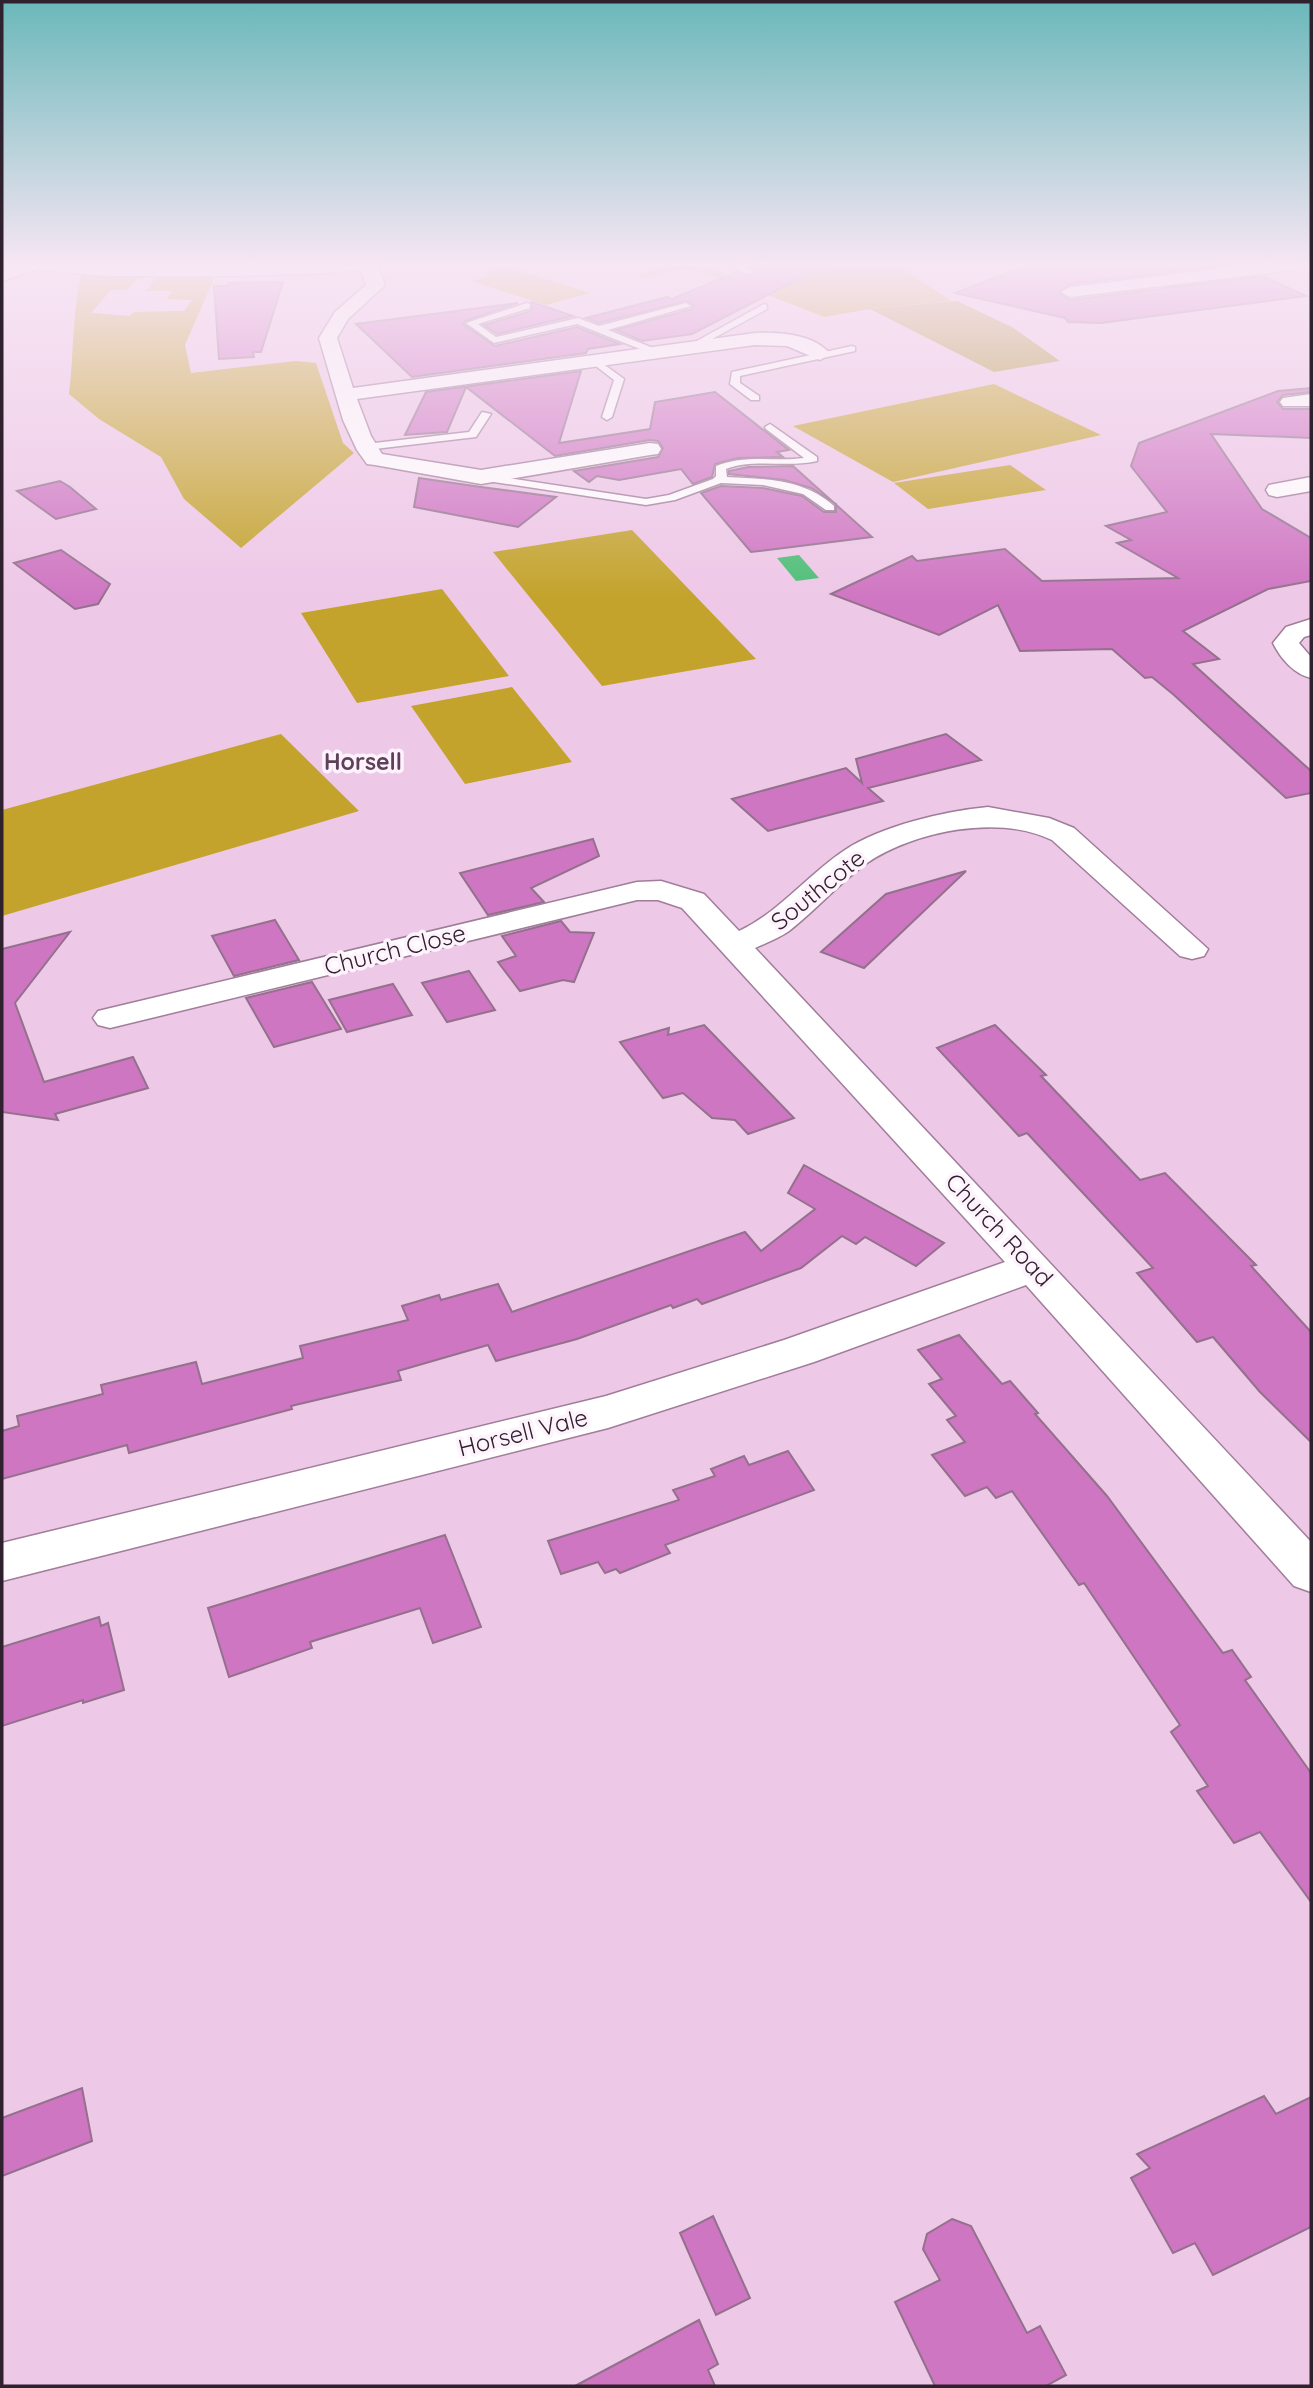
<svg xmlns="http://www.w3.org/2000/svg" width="1313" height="2388" font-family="Quicksand,sans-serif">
<rect width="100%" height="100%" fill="#eec8e7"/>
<g fill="#c3a32b">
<path d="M 660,265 C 686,265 713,263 734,280 C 717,280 700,268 683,269 C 668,269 653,281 638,276 L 663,266 Z"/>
<path d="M 825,265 L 914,265 L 904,269 L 951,301 L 870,309 L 824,317 L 743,285 Z"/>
<path d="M 508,267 L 590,293 L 546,305 L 471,281 L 489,276 L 482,273 Z"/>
<path d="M 216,274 L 185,345 L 191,373 L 296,361 L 316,363 L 343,443 L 354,453 L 241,548 L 184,499 L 161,457 L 99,419 L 69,394 C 74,354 72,315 81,275 L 141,275 L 127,290 L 111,290 L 91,313 L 130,316 L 134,312 L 184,311 L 192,300 L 167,299 L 172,291 L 146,291 L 158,275 Z"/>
<path d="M 994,384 L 1101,435 L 893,482 L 793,426 Z"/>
<path d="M 1010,465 L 1046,490 L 928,509 L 894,483 Z"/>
<path d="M 632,530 L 756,659 L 602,686 L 493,552 Z"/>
<path d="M 442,589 L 509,676 L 357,703 L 301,613 Z"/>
<path d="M 512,687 L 572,762 L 465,784 L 411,706 Z"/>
<path d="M 281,734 L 359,811 L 2,916 L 2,810 Z"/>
</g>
<path fill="#b19535" d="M 957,301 L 1012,327 L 1060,361 L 994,372 L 870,309 Z"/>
<path fill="#4dbe76" d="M 799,555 L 819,578 L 796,581 L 777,558 Z"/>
<g fill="#cf76c2" stroke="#93718d" stroke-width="2">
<path d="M 753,265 L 826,265 L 692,334 L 642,341 L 616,330 L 692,309 L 694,305 L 687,301 L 599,323 L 586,318 L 667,297 L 672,299 L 737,272 L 746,276 L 755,275 L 757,271 L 749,267 Z"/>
<path d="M 1029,265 L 1228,265 L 1070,284 L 1059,293 L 1070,300 L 1263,276 L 1306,296 L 1101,323 L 1068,322 L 1065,318 L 955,293 Z"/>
<path d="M 283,282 L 261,352 L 253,352 L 254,357 L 219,359 L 214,286 L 228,286 L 229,283 Z"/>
<path d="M 532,302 L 573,316 L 497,334 L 484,325 L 531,311 Z"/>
<path d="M 518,303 L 465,321 L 463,324 L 495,346 L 577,327 L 620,344 L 588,349 L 586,353 L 412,377 L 356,324 Z"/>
<path d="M 581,371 L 559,443 L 650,429 L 655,402 L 715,392 L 789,450 L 777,452 L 783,457 L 738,458 L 715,464 L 712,477 L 693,484 L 681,469 L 619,480 L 597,476 L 589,482 L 574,471 L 658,457 L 663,448 L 658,441 L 650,440 L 555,456 L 466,387 L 447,432 L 405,435 L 426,392 Z"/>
<path d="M 1311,388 L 1311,392 L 1283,395 L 1277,402 L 1283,409 L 1311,409 L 1311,438 L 1211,434 L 1262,509 L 1311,538 L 1311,581 L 1268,589 L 1183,631 L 1219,659 L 1193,664 L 1311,771 L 1311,793 L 1286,798 L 1174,695 L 1152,677 L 1145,678 L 1112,649 L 1020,651 L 998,605 L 939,635 L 831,594 L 912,556 L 917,561 L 1005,549 L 1042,581 L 1178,578 L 1117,543 L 1131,540 L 1106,526 L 1167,512 L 1131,466 L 1139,443 L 1278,391 Z"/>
<path d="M 793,466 L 872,537 L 751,552 L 701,493 L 721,486 L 763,488 L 802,496 L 824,512 L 836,512 L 836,504 L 811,488 L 784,480 L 729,474 L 729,471 L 748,467 Z"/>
<path d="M 419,478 L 481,487 L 556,497 L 518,527 L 414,507 Z"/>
<path d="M 60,481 L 70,487 L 96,509 L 56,519 L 17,491 Z"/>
<path d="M 61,550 L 110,584 L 98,604 L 75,609 L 14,563 Z"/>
<path d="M 946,734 L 981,760 L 868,788 L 883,801 L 768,831 L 732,799 L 846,768 L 862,783 L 856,759 Z"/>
<path d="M 593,839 L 599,856 L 531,888 L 544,902 L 488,915 L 460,873 Z"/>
<path d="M 966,871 L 864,968 L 821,952 L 886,894 Z"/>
<path d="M 275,920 L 299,960 L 234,976 L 212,936 Z"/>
<path d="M 561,921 L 570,932 L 594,933 L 574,982 L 563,980 L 520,991 L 498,962 L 516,956 L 502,936 Z"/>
<path d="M 70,932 L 15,1003 L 44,1082 L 133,1057 L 148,1088 L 55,1114 L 58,1120 L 2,1112 L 2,949 Z"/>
<path d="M 469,971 L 495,1010 L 447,1022 L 422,983 Z"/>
<path d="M 312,982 L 341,1029 L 274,1047 L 246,998 Z"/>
<path d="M 393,984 L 412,1015 L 347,1032 L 329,1000 Z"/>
<path d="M 704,1025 L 794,1118 L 748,1134 L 735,1120 L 712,1118 L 683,1093 L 663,1098 L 620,1042 L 669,1028 L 668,1035 Z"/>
<path d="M 995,1025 L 1046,1075 L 1041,1076 L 1140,1180 L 1165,1173 L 1256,1265 L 1251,1266 L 1311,1332 L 1311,1442 L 1260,1392 L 1213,1337 L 1197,1342 L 1137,1273 L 1153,1268 L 1027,1133 L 1019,1136 L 937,1048 Z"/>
<path d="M 804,1165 L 944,1243 L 916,1266 L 865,1237 L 856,1244 L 842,1236 L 801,1268 L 702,1304 L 697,1299 L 673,1308 L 671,1305 L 577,1339 L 496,1361 L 488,1345 L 398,1371 L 401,1380 L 291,1406 L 292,1409 L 129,1453 L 127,1445 L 2,1479 L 2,1431 L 19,1426 L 17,1416 L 103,1394 L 101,1385 L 196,1362 L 202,1384 L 303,1358 L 300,1346 L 408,1320 L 402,1306 L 439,1295 L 441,1300 L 498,1284 L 512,1312 L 745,1232 L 761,1251 L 815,1209 L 788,1193 Z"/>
<path d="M 959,1335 L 1002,1384 L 1010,1381 L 1038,1413 L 1035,1414 L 1107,1496 L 1223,1653 L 1232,1650 L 1251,1677 L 1245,1680 L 1311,1773 L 1311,1902 L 1260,1832 L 1234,1843 L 1197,1791 L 1208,1786 L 1171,1732 L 1180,1725 L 1084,1583 L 1079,1585 L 1012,1491 L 996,1498 L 987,1487 L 965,1496 L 932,1455 L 965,1442 L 947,1420 L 956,1416 L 929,1384 L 942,1379 L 918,1350 Z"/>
<path d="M 788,1451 L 814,1490 L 665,1545 L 670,1553 L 620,1573 L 616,1569 L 605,1573 L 598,1562 L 561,1574 L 548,1541 L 679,1500 L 673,1490 L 715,1476 L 711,1469 L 744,1456 L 749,1465 Z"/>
<path d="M 445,1535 L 481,1627 L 433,1643 L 420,1608 L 310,1642 L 312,1648 L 229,1677 L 208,1608 Z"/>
<path d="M 99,1617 L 101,1626 L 108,1623 L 124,1690 L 83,1703 L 83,1700 L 2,1726 L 2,1647 Z"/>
<path d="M 82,2088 L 92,2141 L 2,2176 L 2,2118 Z"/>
<path d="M 1264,2096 L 1276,2114 L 1311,2097 L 1311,2227 L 1213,2275 L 1195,2243 L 1173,2253 L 1131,2178 L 1150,2168 L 1137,2154 Z"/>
<path d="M 713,2216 L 750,2298 L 716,2315 L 680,2233 Z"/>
<path d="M 952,2219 L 971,2226 L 1027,2333 L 1040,2326 L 1066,2375 L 1046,2386 L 935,2386 L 895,2302 L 940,2280 L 923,2249 L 927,2234 Z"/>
<path d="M 699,2320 L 718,2364 L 708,2370 L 715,2386 L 575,2386 Z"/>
</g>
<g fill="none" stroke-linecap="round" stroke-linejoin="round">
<defs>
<g id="service">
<path d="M 728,265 L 740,265 L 754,272 L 747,274 Z"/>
<path d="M 527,303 L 530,304 L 530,308 L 478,324 L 496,337 L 578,318 L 599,326 L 686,303 L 691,306 L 608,330 L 658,350 L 660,352 L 655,355 L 577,324 L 494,343 L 466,323 Z"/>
<path d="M 764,304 L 767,305 L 767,309 L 692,350 L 684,348 Z"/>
<path d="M 852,346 L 855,347 L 855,351 L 740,376 L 740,383 L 759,396 L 759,400 L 751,400 L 730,384 L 732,372 Z"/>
<path d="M 595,358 L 624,379 L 612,417 L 607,420 L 602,417 L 614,380 L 592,363 L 592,359 Z"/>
<path d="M 482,412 L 491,414 L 476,437 L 366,450 L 361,447 L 366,444 L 469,432 Z"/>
<path d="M 770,424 L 817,457 L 817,461 C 787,468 753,458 726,469 L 727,477 C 766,479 804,479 834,506 L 834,510 L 826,510 L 803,494 L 763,485 L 721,483 L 675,500 L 646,505 L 481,480 L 476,477 L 481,474 L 646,499 L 669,495 L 713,479 L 716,476 L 716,466 C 745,454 775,462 804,458 L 766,429 L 765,427 Z"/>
</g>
<g id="minor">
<path d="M 16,265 L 40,265 L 38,269 L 2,281 L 2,270 Z"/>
<path d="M 359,265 L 375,265 L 383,277 L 384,286 L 348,319 L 337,338 L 353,388 L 755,333 C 778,332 814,334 830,354 L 820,360 L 787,346 L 755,345 L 357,399 L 371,436 L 382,454 L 481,470 L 650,443 L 658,444 L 661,449 L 658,454 L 650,455 L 481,484 L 375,465 L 367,464 L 357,450 L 343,420 L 319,338 L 335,312 L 366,285 Z"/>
<path d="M 1250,265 L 1301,265 L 1293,270 L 1070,297 L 1061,292 L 1070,287 Z"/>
<path d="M 1311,394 L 1311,406 L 1283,406 L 1280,402 L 1283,398 Z"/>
<path d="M 1311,477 L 1311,491 L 1277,497 L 1269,495 L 1266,490 L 1269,485 Z"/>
<path d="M 1311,619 L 1311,635 L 1304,637 L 1299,643 L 1311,657 L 1311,678 C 1294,674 1281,659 1273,643 L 1286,627 Z"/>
<path d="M 988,807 L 1049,818 L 1074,828 L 1208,949 L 1204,956 L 1192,959 L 1180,956 L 1052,840 C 999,814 914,831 867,863 C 839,883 816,910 789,931 C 779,938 766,943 755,948 L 1311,1542 L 1311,1592 L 1294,1586 L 1026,1285 L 814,1362 L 608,1428 L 2,1581 L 2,1543 L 606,1396 L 784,1340 L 1005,1262 L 682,908 L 658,900 L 637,900 L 110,1028 L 98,1025 L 93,1018 L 98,1011 L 637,882 L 661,881 L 704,894 L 739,931 C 781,911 807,875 845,850 C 881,826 945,811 988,807 Z"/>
</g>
<path id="tertiary" d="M 35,265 L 380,265 C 369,277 150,277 118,276 C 93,276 68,272 43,270 Z"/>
</defs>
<use href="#service" stroke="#a07d99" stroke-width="3"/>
<use href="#minor" stroke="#a07d99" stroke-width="3"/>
<use href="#tertiary" stroke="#a07d99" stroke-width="3"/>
<use href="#service" fill="#fff" fill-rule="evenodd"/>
<use href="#minor" fill="#fff" fill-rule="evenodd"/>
<use href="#tertiary" fill="#fff" fill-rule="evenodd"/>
</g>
<linearGradient id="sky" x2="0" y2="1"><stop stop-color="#6ab8ba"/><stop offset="0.44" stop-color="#f7e6f4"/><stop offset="1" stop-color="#f7e6f4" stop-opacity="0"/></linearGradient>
<rect width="1313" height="599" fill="url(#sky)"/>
<g text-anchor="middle" stroke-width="7" stroke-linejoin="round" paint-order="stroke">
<g font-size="23" font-weight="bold" fill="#5f405a" stroke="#fef3fc">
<text x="363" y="770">Horsell</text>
</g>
<g font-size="24" fill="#2f212d" stroke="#fef3fc">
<text transform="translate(818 890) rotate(-39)" y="8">Southcote</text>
<text transform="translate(395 950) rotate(-14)" y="8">Church Close</text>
<text transform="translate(999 1230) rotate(47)" y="8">Church Road</text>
<text transform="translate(523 1433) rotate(-14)" y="8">Horsell Vale</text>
</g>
</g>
<rect width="1313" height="2388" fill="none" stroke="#2f212d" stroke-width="7"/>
</svg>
